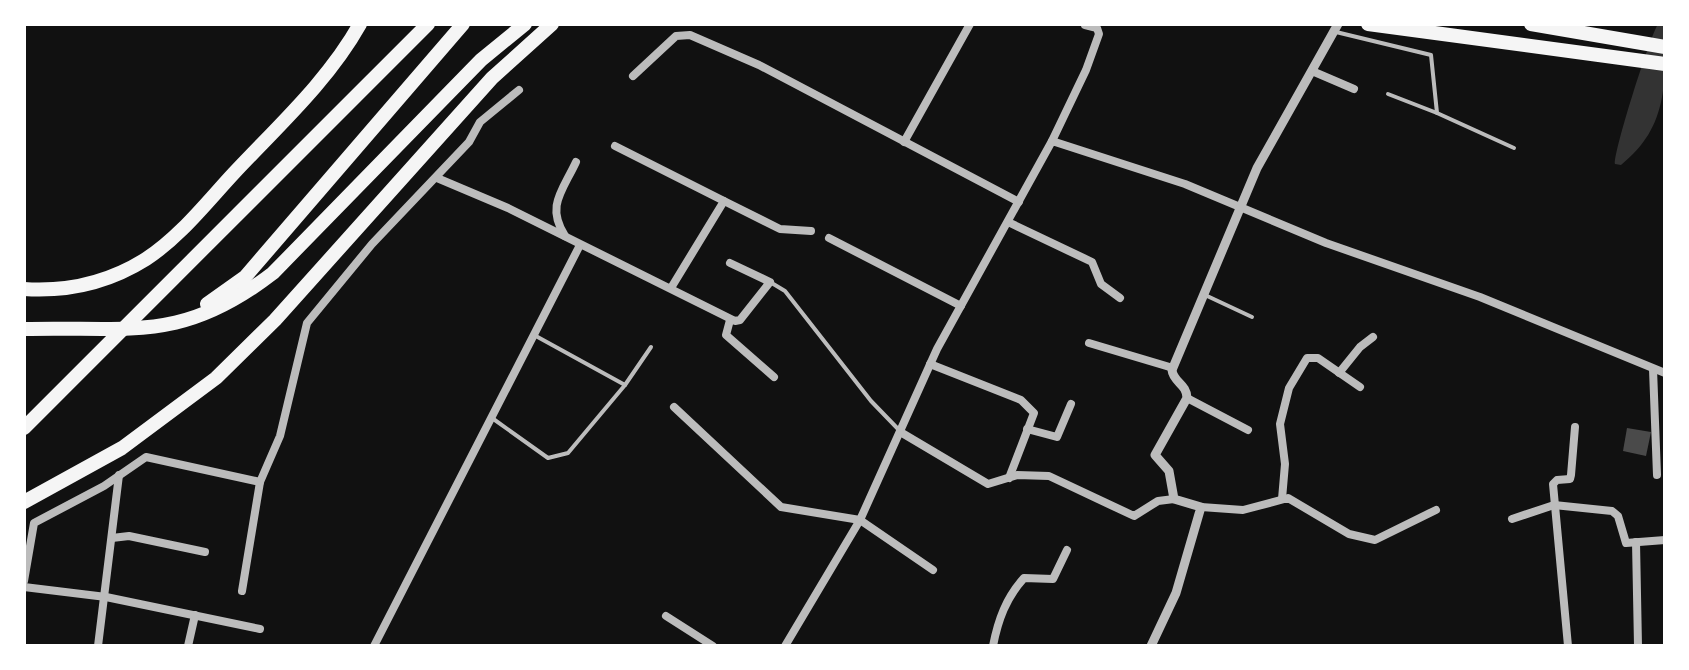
<svg xmlns="http://www.w3.org/2000/svg" width="1689" height="670" font-family="Manrope,sans-serif">
<rect width="100%" height="100%" fill="#111"/>
<path fill="#333" d="M 1658,24 L 1665,24 C 1665,80 1670,126 1621,165 L 1615,164 C 1613,153 1650,36 1658,24 Z"/>
<path fill="#4a4a4a" d="M 1627,428 L 1651,432 L 1646,456 L 1623,451 Z"/>
<g fill="none" stroke-linecap="round" stroke-linejoin="round">
<g stroke="#bcbcbc" stroke-width="4">
<path d="M 1336,32 L 1431,55 L 1437,113 L 1514,148"/>
<path d="M 1388,94 L 1437,113"/>
<path d="M 770,282 L 785,291 L 871,401 L 899,430"/>
<path d="M 1205,295 L 1252,317"/>
<path d="M 534,335 L 625,385 L 651,347"/>
<path d="M 492,418 L 548,458 L 568,453 L 625,385"/>
</g>
<g stroke="#bcbcbc" stroke-width="8">
<path d="M 1312,71 L 1354,89"/>
<path d="M 633,76 L 676,36 L 690,35 L 759,65 L 1019,202"/>
<path d="M 1052,141 L 1086,70 L 1099,34 L 1097,28 L 1085,25"/>
<path d="M 904,142 L 970,24"/>
<path d="M 615,146 L 724,201 L 671,288"/>
<path d="M 437,178 L 508,208 L 735,321 L 740,320 L 770,282 L 730,263"/>
<path d="M 724,201 L 780,229 L 811,231"/>
<path d="M 1008,222 L 1092,262 L 1101,284 L 1120,298"/>
<path d="M 565,236 C 546,206 562,192 576,162"/>
<path d="M 829,238 L 961,306"/>
<path d="M 730,320 L 726,335 L 774,377"/>
<path d="M 1089,343 L 1173,368"/>
<path d="M 930,364 L 1021,400 L 1034,413 L 1009,478"/>
<path d="M 1653,369 L 1657,475"/>
<path d="M 1339,373 L 1360,347 L 1373,337"/>
<path d="M 1187,398 L 1248,430"/>
<path d="M 674,407 L 781,507 L 860,520 L 933,570"/>
<path d="M 1027,429 L 1057,437 L 1071,404"/>
<path d="M 902,433 L 988,484 L 1017,475 L 1049,476 L 1134,516 L 1158,501 L 1174,499"/>
<path d="M 1282,499 L 1285,464 L 1280,424 L 1289,388 L 1307,358 L 1318,358 L 1360,387"/>
<path d="M 1201,507 L 1243,510 L 1288,498 L 1349,534 L 1375,540 L 1436,510"/>
<path d="M 1512,519 L 1554,505 L 1612,511 L 1618,516 L 1626,543 L 1665,540"/>
<path d="M 112,538 L 129,536 L 205,552"/>
<path d="M 1636,542 L 1638,646"/>
<path d="M 24,581 L 34,523 L 104,486 L 146,457 L 260,482"/>
<path d="M 24,587 L 106,597 L 260,629"/>
<path d="M 242,591 L 260,482 L 280,436 L 307,323 L 372,244 L 469,142 L 480,122 L 519,90"/>
<path d="M 666,616 L 713,646"/>
<path d="M 98,646 L 119,475"/>
<path d="M 188,646 L 195,615"/>
<path d="M 374,646 L 580,245"/>
<path d="M 785,646 L 860,520 L 937,349 L 1052,141 L 1185,184 L 1326,243 L 1480,297 L 1665,373"/>
<path d="M 993,646 C 998,620 1006,598 1024,578 L 1053,579 L 1067,550"/>
<path d="M 1568,646 L 1553,484 L 1557,480 L 1570,479 L 1571,475 L 1575,427"/>
</g>
<path stroke="#bcbcbc" stroke-width="9" d="M 1151,646 L 1176,593 L 1201,507 L 1174,499 L 1169,471 L 1155,455 L 1187,398 C 1187,384 1173,382 1172,370 L 1257,168 L 1338,24"/>
<g stroke="#f5f5f5" stroke-width="14">
<path d="M 1368,24 L 1665,64"/>
<path d="M 1531,24 L 1665,47"/>
<path d="M 24,289 C 69,292 108,283 146,259 C 180,237 207,202 234,173 C 278,126 328,81 360,24"/>
<path d="M 207,304 L 245,277 L 463,24"/>
<path d="M 24,329 C 130,326 181,344 273,273 L 481,60 L 525,24"/>
<path d="M 24,428 L 428,24"/>
<path d="M 24,502 L 122,448 L 216,378 L 275,320 L 492,78 L 552,24"/>
</g>
</g>
<rect width="1689" height="670" fill="none" stroke="#ffffff" stroke-width="52"/>
</svg>
